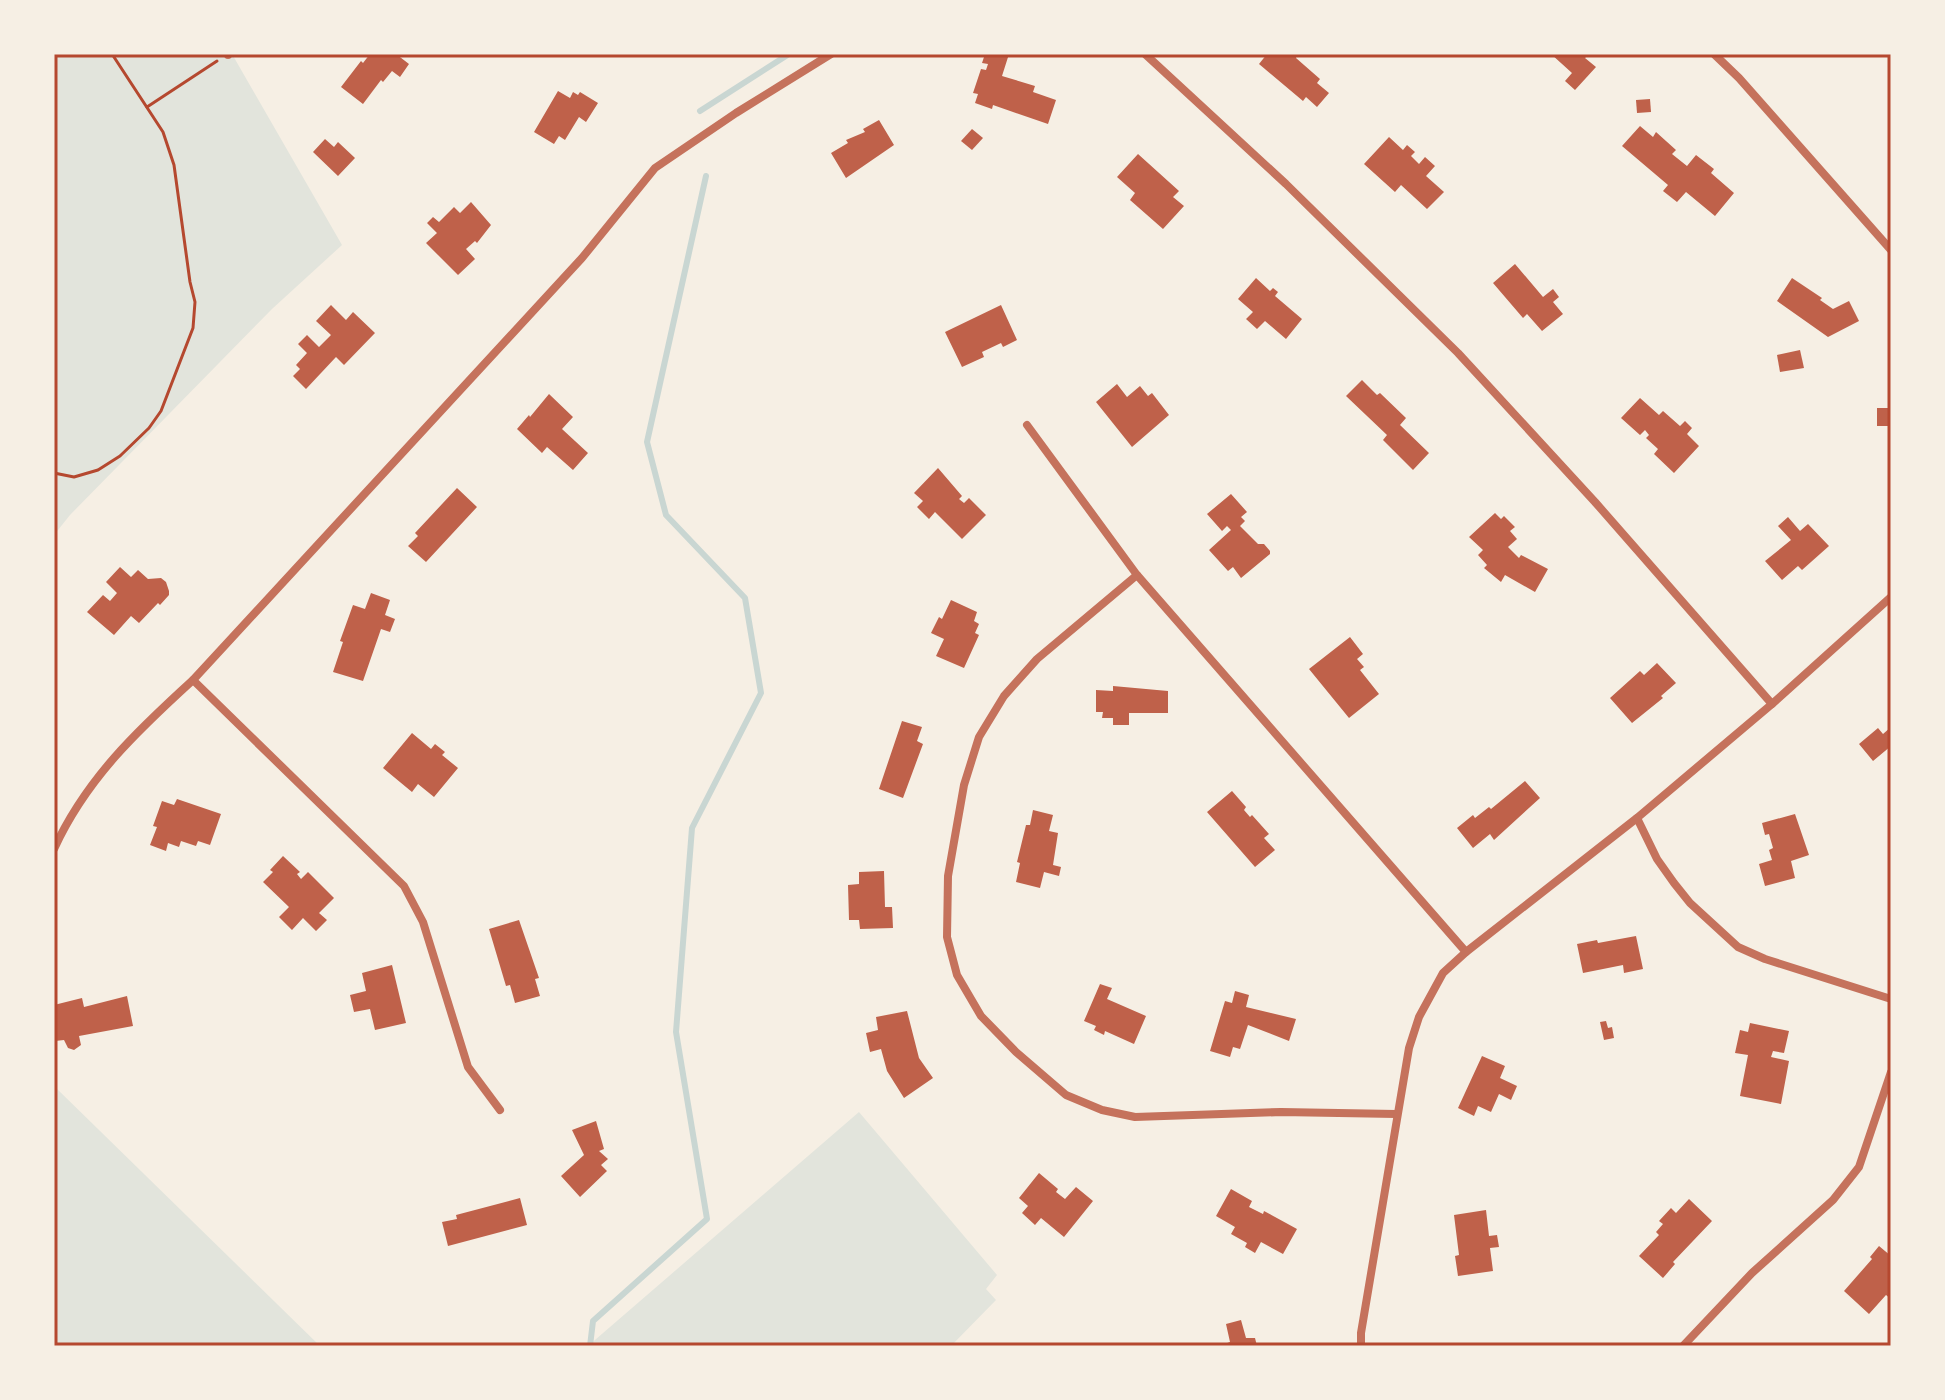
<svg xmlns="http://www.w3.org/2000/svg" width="1945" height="1400" font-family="'Fira Sans Condensed',sans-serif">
<rect width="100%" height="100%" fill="#f6efe4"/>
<g fill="#e2e4dc">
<path d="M 54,54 L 232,54 L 342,245 L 272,309 L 70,515 L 54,535 Z"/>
<path d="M 54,1086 L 320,1346 L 54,1346 Z"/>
<path d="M 859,1112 L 997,1275 L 986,1289 L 996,1300 L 951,1346 L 588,1346 Z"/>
</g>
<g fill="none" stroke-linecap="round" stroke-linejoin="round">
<g stroke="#c9d6d2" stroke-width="6">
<path d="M 700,111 L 789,54"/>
<path d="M 590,1346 L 593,1321 L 707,1219 L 676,1032 L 692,828 L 761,693 L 745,598 L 666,515 L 647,442 L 706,176"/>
</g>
</g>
<g fill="#bf614a">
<path d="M 370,54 L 396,54 L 409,64 L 400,77 L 392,71 L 383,82 L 381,80 L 363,104 L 341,87 L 361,61 L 363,63 Z"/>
<path d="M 985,54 L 1009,54 L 1002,76 L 1035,86 L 1033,92 L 1056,100 L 1048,124 L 993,105 L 992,109 L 975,103 L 978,94 L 973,93 L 981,69 L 986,70 L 988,64 L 982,63 Z"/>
<path d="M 1267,54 L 1297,54 L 1296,58 L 1320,79 L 1317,83 L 1329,93 L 1317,107 L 1306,97 L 1303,101 L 1259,64 Z"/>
<path d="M 1551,54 L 1589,54 L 1585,58 L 1596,67 L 1575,90 L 1565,81 L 1572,73 Z"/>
<path d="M 558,91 L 570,98 L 573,92 L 578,95 L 580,92 L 598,103 L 586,122 L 579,117 L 565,140 L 559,136 L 554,144 L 534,132 Z"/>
<path d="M 1650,99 L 1651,112 L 1637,113 L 1636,100 Z"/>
<path d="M 879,120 L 894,145 L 846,178 L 831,153 L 848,143 L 846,140 L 865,132 L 863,129 Z"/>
<path d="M 1640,126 L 1653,137 L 1656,132 L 1676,150 L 1672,154 L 1687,166 L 1696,155 L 1714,169 L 1711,173 L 1734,193 L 1715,216 L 1686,192 L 1677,202 L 1663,191 L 1668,185 L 1622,146 Z"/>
<path d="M 972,129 L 983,138 L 972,150 L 961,141 Z"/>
<path d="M 1389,137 L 1403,150 L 1407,145 L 1415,152 L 1411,156 L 1419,164 L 1425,157 L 1435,166 L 1426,176 L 1444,192 L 1427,209 L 1401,185 L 1395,192 L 1364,164 Z"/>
<path d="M 325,139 L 334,147 L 338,142 L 355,158 L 338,176 L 313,152 Z"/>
<path d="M 1138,154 L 1179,191 L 1173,197 L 1184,206 L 1163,229 L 1130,200 L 1135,193 L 1117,177 Z"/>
<path d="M 471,202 L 491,225 L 477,243 L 475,241 L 466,249 L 475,259 L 458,275 L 426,243 L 437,233 L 427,223 L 433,217 L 439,222 L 454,207 L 460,213 Z"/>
<path d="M 1515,264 L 1543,297 L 1553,289 L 1559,297 L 1553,302 L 1563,314 L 1542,331 L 1527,314 L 1523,318 L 1493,283 Z"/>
<path d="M 1256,278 L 1270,291 L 1273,288 L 1278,292 L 1275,296 L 1302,319 L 1286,339 L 1265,321 L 1257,329 L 1246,319 L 1253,312 L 1238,299 Z"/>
<path d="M 1792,278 L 1822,298 L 1820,300 L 1833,309 L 1849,301 L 1859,321 L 1828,337 L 1777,301 Z"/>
<path d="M 331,305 L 346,320 L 353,312 L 375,333 L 344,365 L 336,357 L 306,389 L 293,376 L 300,369 L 296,365 L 307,353 L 298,344 L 307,335 L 319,347 L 331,335 L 316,321 Z"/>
<path d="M 1001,305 L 1017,340 L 1003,347 L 1001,343 L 982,352 L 984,357 L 962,367 L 945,332 Z"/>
<path d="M 1800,350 L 1804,368 L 1780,372 L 1777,355 Z"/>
<path d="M 1362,380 L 1377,395 L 1380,393 L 1406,418 L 1400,425 L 1429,453 L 1413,470 L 1383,440 L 1387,435 L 1346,396 Z"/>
<path d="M 1117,384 L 1127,397 L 1140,386 L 1148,396 L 1152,393 L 1169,415 L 1132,447 L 1096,402 Z"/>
<path d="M 549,394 L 573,417 L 562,429 L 588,453 L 573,470 L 547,447 L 542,453 L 517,429 L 529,415 L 530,417 Z"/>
<path d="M 1640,398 L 1659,415 L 1663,411 L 1680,426 L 1685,421 L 1692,428 L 1687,434 L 1699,446 L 1674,473 L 1654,454 L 1658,449 L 1646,438 L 1649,435 L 1645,430 L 1640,435 L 1621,418 Z"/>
<rect x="1877" y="408" width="14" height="18"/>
<path d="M 938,468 L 962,496 L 959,499 L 964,503 L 969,498 L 986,515 L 962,539 L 935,512 L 929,519 L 917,507 L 923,501 L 914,493 Z"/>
<path d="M 457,488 L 477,507 L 426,562 L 408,546 L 418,536 L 415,533 Z"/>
<path d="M 1231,494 L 1247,512 L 1241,517 L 1245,521 L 1240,526 L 1258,544 L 1264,544 L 1270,551 L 1270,554 L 1241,578 L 1233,567 L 1228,571 L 1209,550 L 1231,530 L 1227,526 L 1222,531 L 1207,514 Z"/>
<path d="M 1495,513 L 1501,519 L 1504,516 L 1515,527 L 1510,531 L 1517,539 L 1508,547 L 1519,558 L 1521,555 L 1548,569 L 1535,592 L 1505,575 L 1501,582 L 1484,568 L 1487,565 L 1478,555 L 1483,550 L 1469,537 Z"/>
<path d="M 1788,517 L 1800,531 L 1808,524 L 1829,546 L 1802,570 L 1798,566 L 1782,580 L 1765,561 L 1791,540 L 1778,526 Z"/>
<path d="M 120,567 L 131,577 L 138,570 L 148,579 L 161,578 L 166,582 L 169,591 L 169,595 L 160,605 L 158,603 L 139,623 L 131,616 L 114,635 L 87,612 L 103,595 L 110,601 L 117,593 L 106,582 Z"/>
<path d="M 371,593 L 390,600 L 385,615 L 395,619 L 390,632 L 381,629 L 363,681 L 333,672 L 343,642 L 340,641 L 353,605 L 365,609 Z"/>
<path d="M 951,600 L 977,612 L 974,621 L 979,624 L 975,633 L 979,635 L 964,668 L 936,656 L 944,639 L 931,633 L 939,617 L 942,619 Z"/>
<path d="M 1350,637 L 1363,654 L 1357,659 L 1364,667 L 1360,670 L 1379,694 L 1349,718 L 1309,669 Z"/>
<path d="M 1657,663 L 1676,683 L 1661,696 L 1663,698 L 1632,723 L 1610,698 L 1640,671 L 1644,675 Z"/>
<path d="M 1113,686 L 1168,691 L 1168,713 L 1129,713 L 1129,725 L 1113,725 L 1113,718 L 1102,718 L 1103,712 L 1096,712 L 1096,690 L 1113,691 Z"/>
<path d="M 902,721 L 922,727 L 917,741 L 923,744 L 903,798 L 879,789 Z"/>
<path d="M 1891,727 L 1891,746 L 1873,761 L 1859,744 L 1878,728 L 1883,734 Z"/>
<path d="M 412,733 L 431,749 L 435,744 L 445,752 L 442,755 L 458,768 L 434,797 L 418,784 L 412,792 L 383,768 Z"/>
<path d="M 1525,781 L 1540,798 L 1494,840 L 1490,834 L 1473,848 L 1457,828 L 1473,815 L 1475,818 L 1489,807 L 1491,809 Z"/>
<path d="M 1232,791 L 1246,807 L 1244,810 L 1250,817 L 1252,815 L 1269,834 L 1264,838 L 1275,850 L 1255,867 L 1207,812 Z"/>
<path d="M 177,799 L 221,814 L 210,845 L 198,841 L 196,846 L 181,841 L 179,847 L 168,843 L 166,851 L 150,845 L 157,827 L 153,826 L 162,801 L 174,805 Z"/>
<path d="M 1033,810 L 1053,815 L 1049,831 L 1058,833 L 1053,865 L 1061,867 L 1059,876 L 1044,872 L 1040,888 L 1016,882 L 1020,863 L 1017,862 L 1026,825 L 1030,825 Z"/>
<path d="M 1795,814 L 1809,855 L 1791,861 L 1795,878 L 1765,886 L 1759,864 L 1772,860 L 1769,850 L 1773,848 L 1769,834 L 1765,835 L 1762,823 Z"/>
<path d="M 283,856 L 300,872 L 297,874 L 301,879 L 308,872 L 334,898 L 319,913 L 327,920 L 316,931 L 303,918 L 292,930 L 279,917 L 289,907 L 263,882 L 273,872 L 270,870 Z"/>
<path d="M 884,871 L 885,907 L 892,907 L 893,928 L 860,929 L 859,920 L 849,920 L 848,885 L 859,884 L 859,872 Z"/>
<path d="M 519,920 L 539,978 L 535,979 L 540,996 L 515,1003 L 510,985 L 506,986 L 489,929 Z"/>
<path d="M 1636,936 L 1643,969 L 1624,973 L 1623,965 L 1583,973 L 1577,944 L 1597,940 L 1598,943 Z"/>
<path d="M 392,965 L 406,1023 L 375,1030 L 370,1009 L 354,1012 L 350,995 L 366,991 L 362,973 Z"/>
<path d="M 1100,984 L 1112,988 L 1107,999 L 1146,1016 L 1134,1044 L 1105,1031 L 1104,1035 L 1094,1030 L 1096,1026 L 1084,1021 Z"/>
<path d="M 1235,991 L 1249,995 L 1246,1007 L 1296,1019 L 1289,1041 L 1248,1025 L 1240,1049 L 1233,1047 L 1230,1057 L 1210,1051 L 1225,1001 L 1232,1003 Z"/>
<path d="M 127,996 L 133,1026 L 79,1036 L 81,1045 L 74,1050 L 68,1048 L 64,1040 L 55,1041 L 54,1005 L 82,998 L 84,1007 Z"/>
<path d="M 907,1011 L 919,1058 L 933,1078 L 904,1098 L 887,1071 L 881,1049 L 870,1052 L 866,1033 L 878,1030 L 876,1017 Z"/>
<path d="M 1606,1021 L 1608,1028 L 1612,1027 L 1614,1038 L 1604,1040 L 1600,1022 Z"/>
<path d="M 1750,1023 L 1789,1031 L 1784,1053 L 1773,1051 L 1771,1057 L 1789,1061 L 1781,1104 L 1740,1096 L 1748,1055 L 1735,1053 L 1740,1030 L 1748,1032 Z"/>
<path d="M 1482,1056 L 1505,1066 L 1500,1078 L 1517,1086 L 1511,1100 L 1499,1094 L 1491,1112 L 1478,1106 L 1474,1116 L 1458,1108 Z"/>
<path d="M 596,1121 L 604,1149 L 599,1151 L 608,1159 L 601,1165 L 607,1171 L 580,1197 L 561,1176 L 584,1155 L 572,1130 Z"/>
<path d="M 1039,1173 L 1058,1189 L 1056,1192 L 1065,1199 L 1076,1187 L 1093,1201 L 1064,1237 L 1041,1218 L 1035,1225 L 1022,1213 L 1028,1206 L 1019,1198 Z"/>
<path d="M 1231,1189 L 1252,1201 L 1249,1207 L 1263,1214 L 1264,1211 L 1297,1229 L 1283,1254 L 1261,1242 L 1255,1253 L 1245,1247 L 1247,1243 L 1231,1234 L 1235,1227 L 1216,1216 Z"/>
<path d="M 520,1198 L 527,1225 L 448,1246 L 442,1222 L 457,1219 L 456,1215 Z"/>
<path d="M 1689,1199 L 1712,1221 L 1673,1262 L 1675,1264 L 1663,1278 L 1639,1256 L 1659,1235 L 1656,1232 L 1663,1224 L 1659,1221 L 1671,1208 L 1676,1213 Z"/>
<path d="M 1486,1210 L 1489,1236 L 1497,1235 L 1499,1247 L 1490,1248 L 1493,1271 L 1458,1276 L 1455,1256 L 1459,1255 L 1454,1215 Z"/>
<path d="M 1879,1246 L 1891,1256 L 1891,1299 L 1886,1295 L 1869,1314 L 1844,1291 L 1872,1259 L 1870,1257 Z"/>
<path d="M 1241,1320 L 1246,1338 L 1255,1338 L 1257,1346 L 1219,1346 L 1230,1342 L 1226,1324 Z"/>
</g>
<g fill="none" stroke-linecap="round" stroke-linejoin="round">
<g stroke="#b5482f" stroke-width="3">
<path d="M 147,107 L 217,61"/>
<path d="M 54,473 L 74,477 L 98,470 L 120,456 L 149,428 L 161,411 L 193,328 L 195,302 L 190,282 L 174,165 L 163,132 L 112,54"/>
</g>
<g stroke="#c5725c" stroke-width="8">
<path d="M 1145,54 L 1286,184 L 1458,353 L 1595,502 L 1772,704"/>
<path d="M 1714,54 L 1739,78 L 1891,250"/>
<path d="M 228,55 L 228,54"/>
<path d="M 1027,425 L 1137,575 L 1466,952"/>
<path d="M 1137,575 L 1037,659 L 1004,696 L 979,737 L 964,785 L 948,876 L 947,937 L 957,975 L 981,1016 L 1016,1052 L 1066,1095 L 1102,1110 L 1135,1117 L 1281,1112 L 1396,1114"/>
<path d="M 193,680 L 404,886 L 423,922 L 468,1067 L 500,1110"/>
<path d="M 1637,818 L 1657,859 L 1674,883 L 1690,903 L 1738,947 L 1765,959 L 1891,999"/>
<path d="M 54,849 C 86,779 137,731 193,680 L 582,258 L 655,168 L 736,113 L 831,54"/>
<path d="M 1361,1346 L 1361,1333 L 1409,1048 L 1419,1017 L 1443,973 L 1466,952 L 1637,818 L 1772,704 L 1891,597"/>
<path d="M 1683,1346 L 1752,1273 L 1833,1200 L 1859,1167 L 1891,1072"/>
</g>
</g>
<rect width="1945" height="1400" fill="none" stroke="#f6efe4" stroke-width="112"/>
<rect x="56" y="56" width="1833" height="1288" fill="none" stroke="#b5482f" stroke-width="3"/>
</svg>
